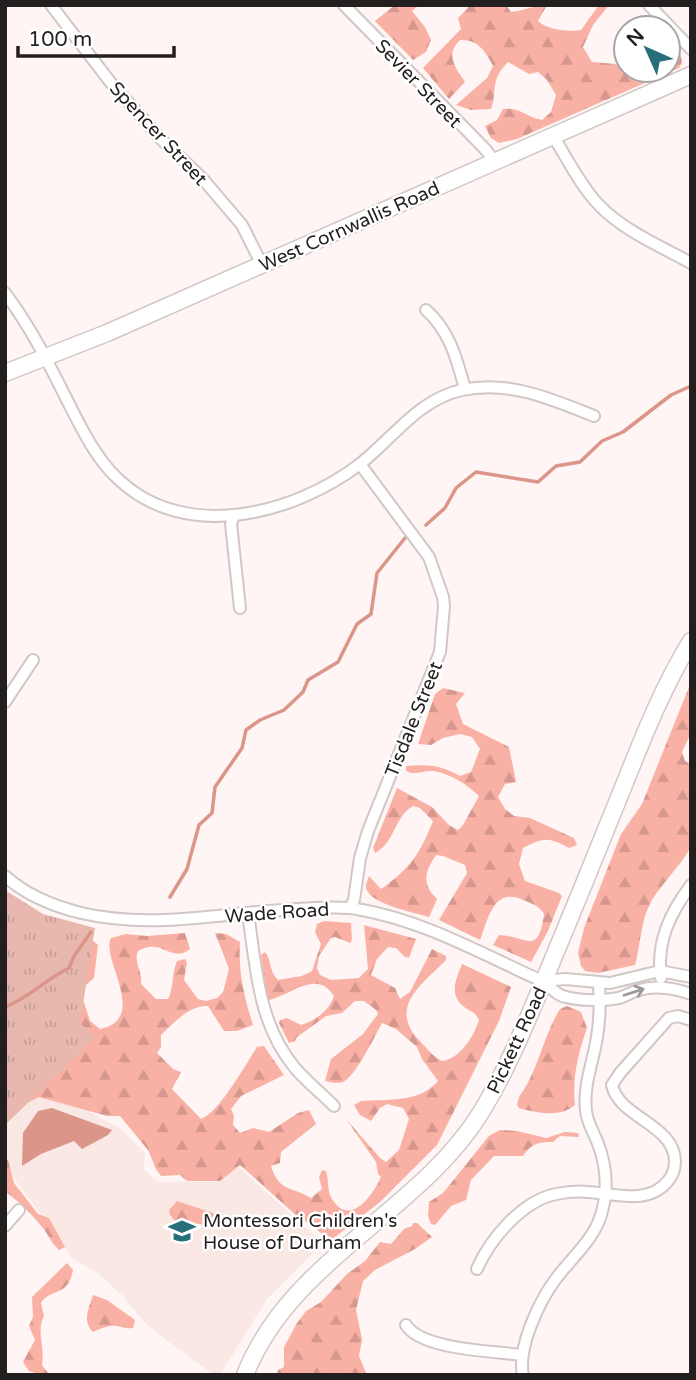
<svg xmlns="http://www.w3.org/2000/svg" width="696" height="1380" font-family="'Varela Round',sans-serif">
<defs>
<pattern id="forest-firs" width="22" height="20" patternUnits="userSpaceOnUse" patternTransform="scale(1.75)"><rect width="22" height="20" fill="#fab1a5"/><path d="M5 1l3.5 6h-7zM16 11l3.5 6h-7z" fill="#d6988e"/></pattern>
<pattern id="park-tufts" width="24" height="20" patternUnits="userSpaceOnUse" patternTransform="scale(1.75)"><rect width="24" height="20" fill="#e8b8af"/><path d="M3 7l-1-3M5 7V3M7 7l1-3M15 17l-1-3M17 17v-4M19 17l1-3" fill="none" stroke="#c79e96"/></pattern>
</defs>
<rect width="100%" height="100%" fill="#fff5f4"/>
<path fill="#fae8e4" d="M 35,1095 L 75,1103 L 122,1130 L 145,1153 L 144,1169 L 157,1182 L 216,1182 L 236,1165 L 323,1243 L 267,1299 L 220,1375 L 214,1375 L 169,1342 L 144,1322 L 124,1297 L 99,1274 L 73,1259 L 5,1166 L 5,1121 Z"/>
<g fill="url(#forest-firs)">
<path d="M 395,5 L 419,5 L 412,11 L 425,27 L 431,40 L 426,52 L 413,60 L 375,21 Z"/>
<path d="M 466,5 L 506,5 L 511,12 C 524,11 533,5 547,5 L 538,21 C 547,30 569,32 581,30 L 599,5 L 609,5 L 593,25 L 583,47 L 592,62 L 616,64 L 622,71 L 626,68 L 626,70 L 668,70 L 670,54 L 668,43 L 680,53 L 682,62 L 679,68 L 517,139 L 499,143 L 491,138 L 485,126 L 497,120 L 503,109 C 521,107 526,117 542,120 L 551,112 L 556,95 L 547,80 L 538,72 L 529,74 L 508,62 C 489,81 498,90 491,109 L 471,110 L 456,105 L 487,78 L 493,66 C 486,52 478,39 460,40 C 445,55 455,67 465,82 L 449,99 L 423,68 L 461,29 L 458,18 L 468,8 Z"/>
<path d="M 691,682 L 691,733 L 682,752 L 685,761 L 691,764 C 691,786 695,825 691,845 C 689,856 658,888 651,902 C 640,922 641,944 635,965 L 598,973 L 585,971 L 581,966 L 578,953 L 584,928 L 621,834 L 642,804 Z"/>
<path d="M 443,688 L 465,693 L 456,704 L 463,724 L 509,747 L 516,782 L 505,784 L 498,797 L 505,809 L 514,816 L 530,818 L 574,838 L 577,845 L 569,848 C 549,837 544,837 523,848 L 519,864 L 525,881 L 559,893 L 562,896 L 548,931 L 531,962 L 493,945 L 499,935 C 527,936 538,957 544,914 C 539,905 530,903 521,899 C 493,888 488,920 480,940 L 439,920 L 467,873 L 465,865 L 443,856 L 436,855 C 425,871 421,884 437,899 L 429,917 C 415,913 376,905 368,892 C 364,887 367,882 369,876 L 381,889 C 411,868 420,853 433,821 L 420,808 L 413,806 C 394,817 395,843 375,853 L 373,848 L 397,788 L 432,807 L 449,825 L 458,830 L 463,825 L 479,796 C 468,785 451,774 434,771 C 424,770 416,776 406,771 L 406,766 C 427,764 441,765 460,776 L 471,772 L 480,749 L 472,737 L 460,734 L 443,738 L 431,745 L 418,744 L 435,694 Z"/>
<path d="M 324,921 L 351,923 L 352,940 L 350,943 L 335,937 L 331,938 L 319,956 L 317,968 L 320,975 L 331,980 L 359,978 L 368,969 L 364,925 L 416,939 L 409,958 L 405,957 L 396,948 L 388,947 L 377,959 L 371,975 L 395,988 L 400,999 L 410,992 L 432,949 L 446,956 L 446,960 C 424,983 389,1005 417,1038 C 425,1046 432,1056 442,1061 C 460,1059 474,1036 479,1020 C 476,1014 473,1012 467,1009 C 448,996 455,982 462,964 L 511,987 L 499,1021 L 437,1145 L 380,1202 L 330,1241 L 312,1225 L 299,1218 L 240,1165 L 220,1181 L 187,1181 L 180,1175 L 161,1176 L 156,1169 L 148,1150 L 120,1116 L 107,1116 L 39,1097 L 21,1106 L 83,932 L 98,945 L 94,978 L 80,990 L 90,1021 L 100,1029 C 150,1019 100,958 111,938 L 126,934 L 147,936 L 185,933 L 190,949 C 170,964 163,937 138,951 C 133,961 143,972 141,984 L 156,999 L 168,999 C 173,992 172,973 177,961 L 185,959 L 187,962 L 184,980 L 198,999 L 206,1001 L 217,998 L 223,992 L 229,969 L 215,933 L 226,934 L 240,942 C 238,971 244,997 253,1025 L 237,1031 L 224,1031 L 208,1006 C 189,1005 174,1023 161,1035 L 161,1047 L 157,1053 L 173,1069 L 181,1072 L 172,1089 L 201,1119 C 218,1114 246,1064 257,1047 L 264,1046 L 284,1075 L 241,1096 L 231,1109 L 234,1116 L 233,1125 L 240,1133 L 253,1128 L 269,1132 L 298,1113 L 309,1110 L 316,1124 L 281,1152 L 280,1163 L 271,1166 C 279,1192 291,1186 311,1198 L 322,1189 L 319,1177 L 322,1170 L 326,1171 C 329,1179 327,1192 332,1199 C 350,1228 373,1195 381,1177 L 378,1174 L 376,1162 L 346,1119 L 380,1158 L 386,1162 L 399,1150 L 409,1119 L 403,1108 L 387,1104 L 380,1108 L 371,1121 L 360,1115 L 354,1105 L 361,1101 C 387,1099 420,1103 438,1081 L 422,1059 L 417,1047 L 396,1029 L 382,1023 C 375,1036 355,1077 343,1082 C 338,1084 330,1082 325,1081 L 331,1059 L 363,1034 L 378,1014 L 376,1010 L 364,1001 L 355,1001 L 342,1013 L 326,1016 L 297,1037 L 295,1041 L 289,1043 L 279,1023 L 280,1020 L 287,1018 L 301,1025 C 316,1020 329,1011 334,996 C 317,969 293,994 269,1000 L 265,992 L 261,955 L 265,952 C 272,960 269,972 278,980 L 302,976 L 312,971 L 321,944 L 315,932 L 317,924 Z"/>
<path d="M 567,1006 L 581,1012 L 587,1028 C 578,1054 572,1078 575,1105 C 560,1118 536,1113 519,1108 L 517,1105 L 519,1097 C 538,1072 543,1036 560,1009 Z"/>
<path d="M 500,1130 L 517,1131 L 546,1138 L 565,1132 L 578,1133 L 579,1137 L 560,1136 L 553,1142 C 538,1142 532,1143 523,1156 L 494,1156 L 471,1180 L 466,1200 L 451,1206 L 435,1225 L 431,1224 L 428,1216 L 429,1202 L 443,1193 L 489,1136 Z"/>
<path d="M 5,1160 L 8,1160 L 14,1183 L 38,1214 L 49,1218 L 65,1247 L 59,1250 C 51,1243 49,1235 42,1227 C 32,1214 19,1202 5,1191 Z"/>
<path d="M 177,1201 L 225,1217 L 227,1221 L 217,1226 L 175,1221 L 170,1215 L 169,1210 Z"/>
<path d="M 413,1223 L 417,1223 L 432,1237 L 415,1249 L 375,1270 L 363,1281 L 356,1310 L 362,1339 L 359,1356 L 367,1375 L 277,1375 L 278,1370 L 284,1367 L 284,1347 L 297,1323 L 306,1311 L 321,1302 L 347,1274 L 365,1261 L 380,1242 L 391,1244 L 404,1229 L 412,1226 Z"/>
<path d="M 67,1263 L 73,1270 C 68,1298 51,1287 41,1303 L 44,1316 C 36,1331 45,1346 42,1365 L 48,1373 L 41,1375 L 29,1371 L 23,1362 L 35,1340 L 29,1326 L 33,1317 L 32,1297 Z"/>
<path d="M 93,1295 L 107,1300 L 135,1320 L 133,1328 C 125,1329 123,1327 116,1326 C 109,1325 100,1329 93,1332 C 82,1321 89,1308 93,1295 Z"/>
</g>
<path fill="url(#park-tufts)" d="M 5,890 L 43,914 L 95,928 L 80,1023 L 95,1038 L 5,1125 Z"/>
<path fill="#db9589" d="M 52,1108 L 112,1130 L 108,1135 L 82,1149 L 74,1141 L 41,1154 L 22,1166 L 23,1133 L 38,1111 Z"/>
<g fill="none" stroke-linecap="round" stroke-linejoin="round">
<g stroke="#db9589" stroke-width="3.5">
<path d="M 426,525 L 445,508 L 456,488 L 476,472 L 538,482 L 556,466 L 580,462 L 602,441 L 623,432 L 671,395 L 691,386"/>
<path d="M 170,897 L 187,869 L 199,825 L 212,813 L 215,787 L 242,748 L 246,730 L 260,720 L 284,710 L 303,692 L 308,680 L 338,662 L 357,624 L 371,614 L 377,573 L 405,538"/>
<path d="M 5,1007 C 29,998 46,979 69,968 L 74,956 L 91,932"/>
</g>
<defs>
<g id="street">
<path d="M 51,5 L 111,83 L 162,140 L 202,178 L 242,225 L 262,265"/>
<path d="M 344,5 L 486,150 L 494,161"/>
<path d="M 649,5 L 691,49"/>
<path d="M 553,136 C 567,158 580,185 598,204 C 622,230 660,246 691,263"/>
<path d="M 5,293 C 30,326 48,362 66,398 C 81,427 94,456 117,478 C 184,543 293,515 360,464 C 393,438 419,399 462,390 C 509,380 551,399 594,416"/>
<path d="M 426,310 C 450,331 457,360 465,389"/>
<path d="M 234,515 L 231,524 L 240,608"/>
<path d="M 5,702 L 33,660"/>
<path d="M 5,876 C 27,896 53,906 81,913 C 154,930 225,912 298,909 C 319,908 341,906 362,910 C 424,921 482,954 540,980 C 550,984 554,995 566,997 C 582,1001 603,1001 619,998 C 625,996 632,992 639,990 C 656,985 674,988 691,994"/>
<path d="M 350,908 L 354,900 L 360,858 L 368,831 L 440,652 L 444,606 L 443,597 L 429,557 L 360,464"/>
<path d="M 248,913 C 256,967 258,1024 295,1068 C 307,1082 321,1093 334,1106"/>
<path d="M 661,978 C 656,942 670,913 691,885"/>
<path d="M 544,981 L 565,979 L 610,983 L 660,971 L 691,977"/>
<path d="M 5,1226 L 19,1210"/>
<path d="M 477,1269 C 490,1239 522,1201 556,1194 C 566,1192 578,1191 588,1192 C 616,1193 647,1206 668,1181 C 673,1175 675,1168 675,1161 C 674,1124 619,1118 612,1085 L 620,1073 L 669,1018 L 678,1016 L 691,1020"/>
<path d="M 406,1325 C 422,1350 494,1351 522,1355"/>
<path d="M 523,1375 C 517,1348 539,1302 555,1280 C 571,1258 593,1241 601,1215 C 609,1189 607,1166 597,1141 C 593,1132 587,1121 586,1111 C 583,1085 593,1063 597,1037 C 600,1020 600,1001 599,984"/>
</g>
<g id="secondary">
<path d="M 5,373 L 107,333 L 691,75"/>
<path d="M 245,1375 C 290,1260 417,1214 480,1114 C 509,1067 529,1016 550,966 C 575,906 600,845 624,785 C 644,735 663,687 691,641"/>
</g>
</defs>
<use href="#street" stroke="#d1c8c6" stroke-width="14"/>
<use href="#secondary" stroke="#d1c8c6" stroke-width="19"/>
<use href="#street" stroke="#fff" stroke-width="10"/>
<use href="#secondary" stroke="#fff" stroke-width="16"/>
</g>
<defs><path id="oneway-shaft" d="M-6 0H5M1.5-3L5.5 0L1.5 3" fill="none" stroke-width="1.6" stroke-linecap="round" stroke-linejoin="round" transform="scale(1.75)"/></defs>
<use stroke="#9c9a9a" href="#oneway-shaft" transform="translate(634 992) rotate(-18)"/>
<defs>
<symbol id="school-bare" viewBox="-9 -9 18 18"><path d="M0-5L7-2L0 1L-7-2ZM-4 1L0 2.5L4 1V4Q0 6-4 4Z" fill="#266f7a" stroke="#fff" stroke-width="2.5" paint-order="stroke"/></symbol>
</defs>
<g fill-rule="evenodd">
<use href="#school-bare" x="163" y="1212" width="38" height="38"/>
</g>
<g text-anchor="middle" stroke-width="5" stroke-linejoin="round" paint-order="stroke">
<g font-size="19" fill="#221f1e" stroke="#fff">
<text transform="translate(419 83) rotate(46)" y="7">Sevier Street</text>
<text transform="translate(159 133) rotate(47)" y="7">Spencer Street</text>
<text transform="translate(349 226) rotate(-24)" y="7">West Cornwallis Road</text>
<text transform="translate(413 719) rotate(-68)" y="7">Tisdale Street</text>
<text transform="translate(277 912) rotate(-4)" y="7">Wade Road</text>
<text transform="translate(516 1040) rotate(-65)" y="7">Pickett Road</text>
</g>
<g font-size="19" fill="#221f1e" stroke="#fff" text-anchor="start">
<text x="203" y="1227">Montessori Children's<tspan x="203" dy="22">House of Durham</tspan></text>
</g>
</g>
<rect width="696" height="1380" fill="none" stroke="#221f1e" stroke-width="14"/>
<g transform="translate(647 49) rotate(315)"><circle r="33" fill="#ffffff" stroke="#a7a5a5" stroke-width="2"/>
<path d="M0-5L12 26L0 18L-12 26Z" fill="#266f7a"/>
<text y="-10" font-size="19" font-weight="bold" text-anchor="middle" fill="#221f1e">N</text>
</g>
<path d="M18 46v10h156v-10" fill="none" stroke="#221f1e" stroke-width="3.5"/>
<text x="28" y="46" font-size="21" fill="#221f1e" stroke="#ffffff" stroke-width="5" paint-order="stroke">100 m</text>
</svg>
